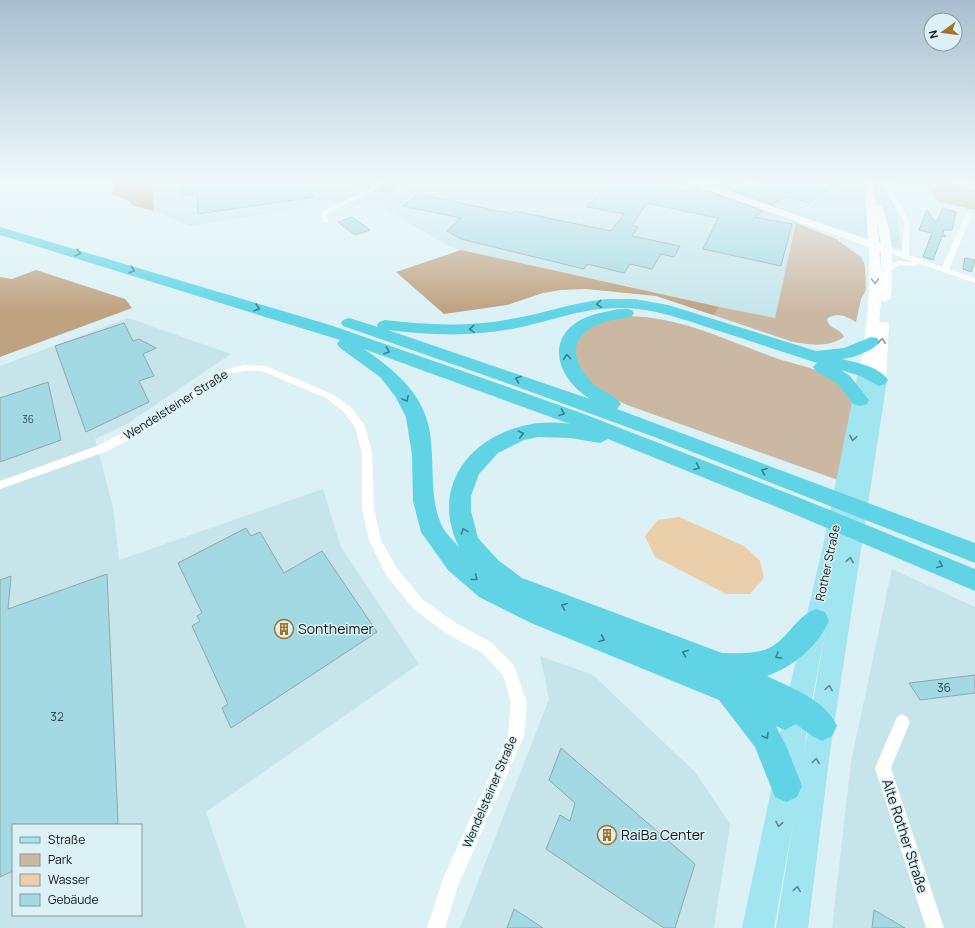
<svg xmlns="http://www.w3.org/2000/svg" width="975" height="928" font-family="Manrope,sans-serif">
<rect width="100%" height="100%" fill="#dbf1f5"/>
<g fill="#c5e5ea" fill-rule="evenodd">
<path d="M 152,182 L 705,182 L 740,194 L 758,182 L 879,182 L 891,183 L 902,249 L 795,215 L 796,224 L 775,319 L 461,250 L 445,244 L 380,206 L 335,203 L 190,226 L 154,211 Z"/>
<path d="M 128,318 L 231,354 L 127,424 L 95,439 L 113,507 L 119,560 L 323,489 L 341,547 L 419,664 L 206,812 L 246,928 L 0,928 L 0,366 ZM 13,825 L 141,825 L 141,915 L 13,915 Z"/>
<path d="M 892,569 L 975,607 L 975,928 L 832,928 L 851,762 Z"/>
<path d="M 540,656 L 593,675 L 695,772 L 730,824 L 714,928 L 460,928 L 549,699 Z"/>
</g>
<g fill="#cbb8a3">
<path d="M 363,182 L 409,182 L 388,193 L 355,187 Z"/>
<path d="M 895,182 L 943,182 L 975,191 L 975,210 L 939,202 L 927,184 L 891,183 Z"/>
<path d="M 796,223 L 836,239 L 861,257 L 865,266 L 866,290 L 861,299 L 856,322 C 847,317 837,311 827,319 C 829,330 841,328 844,337 C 828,348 808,345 790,341 L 713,315 L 720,307 L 775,318 Z"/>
<path d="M 629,316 C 680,317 726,340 773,357 C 788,363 805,365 820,372 C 832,378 848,389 852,403 L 838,480 L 627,405 L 595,390 L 577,369 L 573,344 L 577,336 L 602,320 Z"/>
</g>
<g fill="#bfa280">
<path d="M 114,182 L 152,182 L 154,211 L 133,206 L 129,201 L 112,194 Z"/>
<path d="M 461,250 L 720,307 L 713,315 L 656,296 L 586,289 L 561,290 L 543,293 L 507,305 L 444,314 L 396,272 Z"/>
<path d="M 36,270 L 125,299 L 132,308 L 0,357 L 0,277 L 12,279 Z"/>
</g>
<path fill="#ebceaa" d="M 679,517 L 744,546 L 760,561 L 764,578 L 750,594 L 726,594 L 655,557 L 645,536 L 658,520 Z"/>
<g fill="#a2d9e2" stroke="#92a7aa">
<path d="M 181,182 L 308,182 L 313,197 L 198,214 L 197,193 L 181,195 Z"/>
<path d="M 609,182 L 648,182 L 664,185 L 662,187 L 694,193 L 695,191 L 705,193 L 708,191 L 763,211 L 754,217 L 792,224 L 781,266 L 703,249 L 718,218 L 647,203 L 632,225 L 638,227 L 632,236 L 680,246 L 674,257 L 661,254 L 652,269 L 630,264 L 624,273 L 587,264 L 584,269 L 461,239 L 447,231 L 461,218 L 403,206 L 418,194 L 512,214 L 514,211 L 611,231 L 624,214 L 587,207 Z"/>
<path d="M 724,182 L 732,182 L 755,189 L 767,182 L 836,182 L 809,203 L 785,196 L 772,205 L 717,185 Z"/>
<path d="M 943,208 L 956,212 L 952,230 L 944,230 L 943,233 L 946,237 L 942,236 L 933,260 L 923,257 L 932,233 L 919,230 L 927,210 L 936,223 Z"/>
<path d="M 352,217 L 370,230 L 355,235 L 338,222 Z"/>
<path d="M 965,258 L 975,260 L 971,272 L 963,269 Z"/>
<path d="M 124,323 L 133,341 L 139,339 L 156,348 L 143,354 L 154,376 L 139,381 L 149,402 L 86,432 L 55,346 Z"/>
<path d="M 48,382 L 61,440 L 0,462 L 0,398 Z"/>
<path d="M 246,528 L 251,536 L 260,532 L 284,573 L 322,551 L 377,632 L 231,728 L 222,708 L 228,704 L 192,626 L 200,621 L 197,616 L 202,613 L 178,563 Z"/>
<path d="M 107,574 L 118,823 L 113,825 L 13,825 L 13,871 L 0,877 L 0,580 L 11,576 L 8,609 Z"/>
<path d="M 975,675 L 975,693 L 920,700 L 909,683 Z"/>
<path d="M 561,748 L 695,864 L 675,928 L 664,928 L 658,924 L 546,849 L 560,815 L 570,821 L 575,803 L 549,780 Z"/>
<path d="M 514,909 L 543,928 L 507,928 Z"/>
<path d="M 874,910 L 905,928 L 872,928 Z"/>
</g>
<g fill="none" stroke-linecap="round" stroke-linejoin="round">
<g fill="#fff" fill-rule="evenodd">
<path d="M 377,182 L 384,182 L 372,192 L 327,214 L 328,222 L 323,223 L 321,212 L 368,190 Z"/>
<path d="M 710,182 L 717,182 L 709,187 L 705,187 L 705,185 Z"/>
<path d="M 886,182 L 889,184 L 910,223 L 909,255 L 942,267 L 966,214 L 971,213 L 972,214 L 949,269 L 975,278 L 975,283 L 918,263 L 915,266 L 900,265 L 890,271 L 884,271 L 884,267 L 899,261 L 913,262 L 881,249 L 885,247 L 902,252 L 904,223 L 883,184 Z"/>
<path d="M 244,365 L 266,366 L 332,394 L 351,407 L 365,426 L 372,453 L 374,509 L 381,540 L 396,567 L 423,600 L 454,622 L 492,643 L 514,666 L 516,671 L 527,703 L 524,736 L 458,886 L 445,928 L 427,928 L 443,879 L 508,735 L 511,703 L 503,675 L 482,653 L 444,632 L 413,608 L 386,575 L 369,540 L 362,509 L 362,453 L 355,427 L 343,411 L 326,398 L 262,371 L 244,371 L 229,374 L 146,431 L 105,452 L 0,489 L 0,481 L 97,446 L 138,425 L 223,370 Z"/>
<path d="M 902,714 L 907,717 L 910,722 L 891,768 L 944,928 L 926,928 L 875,768 L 897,717 Z"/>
</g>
<path fill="#fff" fill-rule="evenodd" d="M 691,182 L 703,182 L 868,240 L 865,182 L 873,182 L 876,204 L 882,207 C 894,236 893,267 891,298 L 885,302 L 881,300 L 879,322 L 887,322 L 889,325 L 886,380 L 884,383 L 874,383 L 872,380 L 873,372 L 871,375 L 861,375 L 859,372 C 867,330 871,290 869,247 L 692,184 ZM 877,222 L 881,244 L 879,243 ZM 879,251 L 881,251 L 881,272 Z"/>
<path fill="#a0e5ef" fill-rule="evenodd" d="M 866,367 L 871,369 L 874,372 L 873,378 L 879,375 L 885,376 L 887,380 L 830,752 L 808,928 L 776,928 L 794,818 L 774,928 L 742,928 L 772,786 L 782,720 L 823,546 L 858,372 L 861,369 ZM 826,629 L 804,752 L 803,760 L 808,720 Z"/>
<g fill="#60d4e5" fill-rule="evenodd">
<path d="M 0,227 L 330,325 L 471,374 L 584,414 L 805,500 L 975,569 L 975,591 L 789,512 L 608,439 L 600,443 L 570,438 L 538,437 L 524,440 L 498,453 L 479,474 L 471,496 L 471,511 L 478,538 L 498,560 L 522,578 L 722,653 C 736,653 755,655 769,648 C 788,639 796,616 816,609 L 825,612 L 829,621 C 818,646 793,667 767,676 C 791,688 826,700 837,726 L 832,736 L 822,741 L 812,736 L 796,724 L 785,730 L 776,726 L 787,748 L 802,786 L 797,797 L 786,802 L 775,797 L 755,747 L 719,700 L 531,623 L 479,597 L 448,570 L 421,532 L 413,501 L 412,455 L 406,417 L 395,396 L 380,377 L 340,348 L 337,344 L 340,340 L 0,235 ZM 364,349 L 570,424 C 555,422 541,422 527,425 C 468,437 430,489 459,547 C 454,541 447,535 443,528 C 426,495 438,452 426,417 C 416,387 389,366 364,349 Z"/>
<path d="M 607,299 L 635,299 L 668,305 L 816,351 L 844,348 L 871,337 L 877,338 L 880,342 C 873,351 853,358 842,359 C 857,363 879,366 888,380 L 885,384 L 879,386 L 860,376 L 841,370 L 850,376 L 869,400 L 867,404 L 860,406 L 853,404 L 838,384 L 816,371 L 813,367 L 817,363 C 783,352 750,341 716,330 C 685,320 654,308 622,308 C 584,307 548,322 512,329 C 470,337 429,335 388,330 L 590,399 C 546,370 547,322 605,312 C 614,310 623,307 632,310 L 634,313 L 632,316 C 623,319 613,319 605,322 C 567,334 569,362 596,386 C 604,392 615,395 621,404 L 617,409 L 975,543 L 975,563 L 657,438 L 501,381 L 343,326 L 341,323 L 343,320 L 349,318 L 378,327 L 377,325 L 379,322 L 385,320 C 427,325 469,327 511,319 C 543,314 574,302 607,299 Z"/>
</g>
</g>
<defs><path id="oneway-chevron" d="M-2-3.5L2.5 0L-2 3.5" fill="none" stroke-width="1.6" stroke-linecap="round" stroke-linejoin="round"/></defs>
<g stroke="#3c7f8a">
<use href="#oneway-chevron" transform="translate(78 253) rotate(16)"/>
<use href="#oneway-chevron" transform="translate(132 270) rotate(17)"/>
<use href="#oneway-chevron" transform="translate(599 304) rotate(174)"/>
<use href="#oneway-chevron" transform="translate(257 308) rotate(17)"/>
<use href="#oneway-chevron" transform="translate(472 329) rotate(177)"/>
<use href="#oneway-chevron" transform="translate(387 351) rotate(19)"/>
<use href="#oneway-chevron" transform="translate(567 357) rotate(-95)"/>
<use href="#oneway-chevron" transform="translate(518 379) rotate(-160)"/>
<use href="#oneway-chevron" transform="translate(406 399) rotate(62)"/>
<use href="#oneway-chevron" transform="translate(562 413) rotate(20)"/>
<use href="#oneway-chevron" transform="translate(521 434) rotate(-13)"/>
<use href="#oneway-chevron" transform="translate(697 467) rotate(22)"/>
<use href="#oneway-chevron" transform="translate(764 471) rotate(-159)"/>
<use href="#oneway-chevron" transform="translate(464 531) rotate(-110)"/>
<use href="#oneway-chevron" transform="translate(940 565) rotate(23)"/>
<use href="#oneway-chevron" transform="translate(475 578) rotate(39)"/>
<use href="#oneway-chevron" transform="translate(564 606) rotate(-159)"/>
<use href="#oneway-chevron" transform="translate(602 639) rotate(22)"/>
<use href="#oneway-chevron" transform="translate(685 653) rotate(-159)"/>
<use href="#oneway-chevron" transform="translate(778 656) rotate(150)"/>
<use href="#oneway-chevron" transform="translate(766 736) rotate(59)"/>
</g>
<g stroke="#939798">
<use href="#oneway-chevron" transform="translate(875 281) rotate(89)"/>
<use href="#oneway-chevron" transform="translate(882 341) rotate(-86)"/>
</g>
<g stroke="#5f898f">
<use href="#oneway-chevron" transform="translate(853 438) rotate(101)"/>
<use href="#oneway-chevron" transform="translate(850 560) rotate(-81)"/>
<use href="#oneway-chevron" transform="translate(829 688) rotate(-81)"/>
<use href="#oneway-chevron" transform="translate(816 761) rotate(-82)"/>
<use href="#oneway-chevron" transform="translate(779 824) rotate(101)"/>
<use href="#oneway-chevron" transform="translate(797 889) rotate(-82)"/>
</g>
<linearGradient id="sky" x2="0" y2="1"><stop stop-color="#a9becf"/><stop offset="0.58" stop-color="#eff9fa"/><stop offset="1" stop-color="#eff9fa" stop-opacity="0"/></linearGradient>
<rect width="975" height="312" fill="url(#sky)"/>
<defs>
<symbol id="building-ring" viewBox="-11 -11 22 22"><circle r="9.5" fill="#dbf1f5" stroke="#a47129" stroke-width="1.5"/><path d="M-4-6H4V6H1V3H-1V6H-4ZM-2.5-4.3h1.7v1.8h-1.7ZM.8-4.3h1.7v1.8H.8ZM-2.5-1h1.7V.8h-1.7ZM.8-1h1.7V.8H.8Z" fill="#a47129"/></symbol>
</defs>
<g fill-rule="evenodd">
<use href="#building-ring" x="273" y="618" width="22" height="22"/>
<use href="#building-ring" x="596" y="824" width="22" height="22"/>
</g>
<g text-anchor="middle" stroke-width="3" stroke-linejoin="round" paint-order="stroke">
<g font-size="10" fill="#34484c">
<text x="28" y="423">36</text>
</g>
<g font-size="12" fill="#10181a" stroke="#dbf1f5">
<text transform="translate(176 405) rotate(-32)" y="4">Wendelsteiner Straße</text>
<text transform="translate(828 563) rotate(-78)" y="4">Rother Straße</text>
<text transform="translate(490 792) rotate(-67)" y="4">Wendelsteiner Straße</text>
</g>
<g font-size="12" fill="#34484c">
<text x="944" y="692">36</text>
<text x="57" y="721">32</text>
</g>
<g font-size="14" fill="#10181a" stroke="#dbf1f5" text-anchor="start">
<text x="298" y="634">Sontheimer</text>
<text x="621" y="840">RaiBa Center</text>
</g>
<g font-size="14" fill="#10181a" stroke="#dbf1f5">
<text transform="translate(905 836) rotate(72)" y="5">Alte Rother Straße</text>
</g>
</g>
<rect x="12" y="824" width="130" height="92" fill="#dbf1f5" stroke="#8a9a9d"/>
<rect x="20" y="837" width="20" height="6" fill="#a0e5ef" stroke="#8a9a9d"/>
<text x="48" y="844" font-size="12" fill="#10181a">Straße</text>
<rect x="20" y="854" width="20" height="12" fill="#cbb8a3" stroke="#8a9a9d"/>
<text x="48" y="864" font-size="12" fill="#10181a">Park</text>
<rect x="20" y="874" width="20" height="12" fill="#ebceaa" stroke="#8a9a9d"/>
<text x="48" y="884" font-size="12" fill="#10181a">Wasser</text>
<rect x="20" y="894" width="20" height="12" fill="#a2d9e2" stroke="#8a9a9d"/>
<text x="48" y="904" font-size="12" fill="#10181a">Gebäude</text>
<g transform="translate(943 32) rotate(256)"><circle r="19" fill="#dbf1f5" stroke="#8a9a9d"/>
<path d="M0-3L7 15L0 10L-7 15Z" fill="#a47129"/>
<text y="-6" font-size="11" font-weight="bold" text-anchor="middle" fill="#10181a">N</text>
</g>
</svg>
